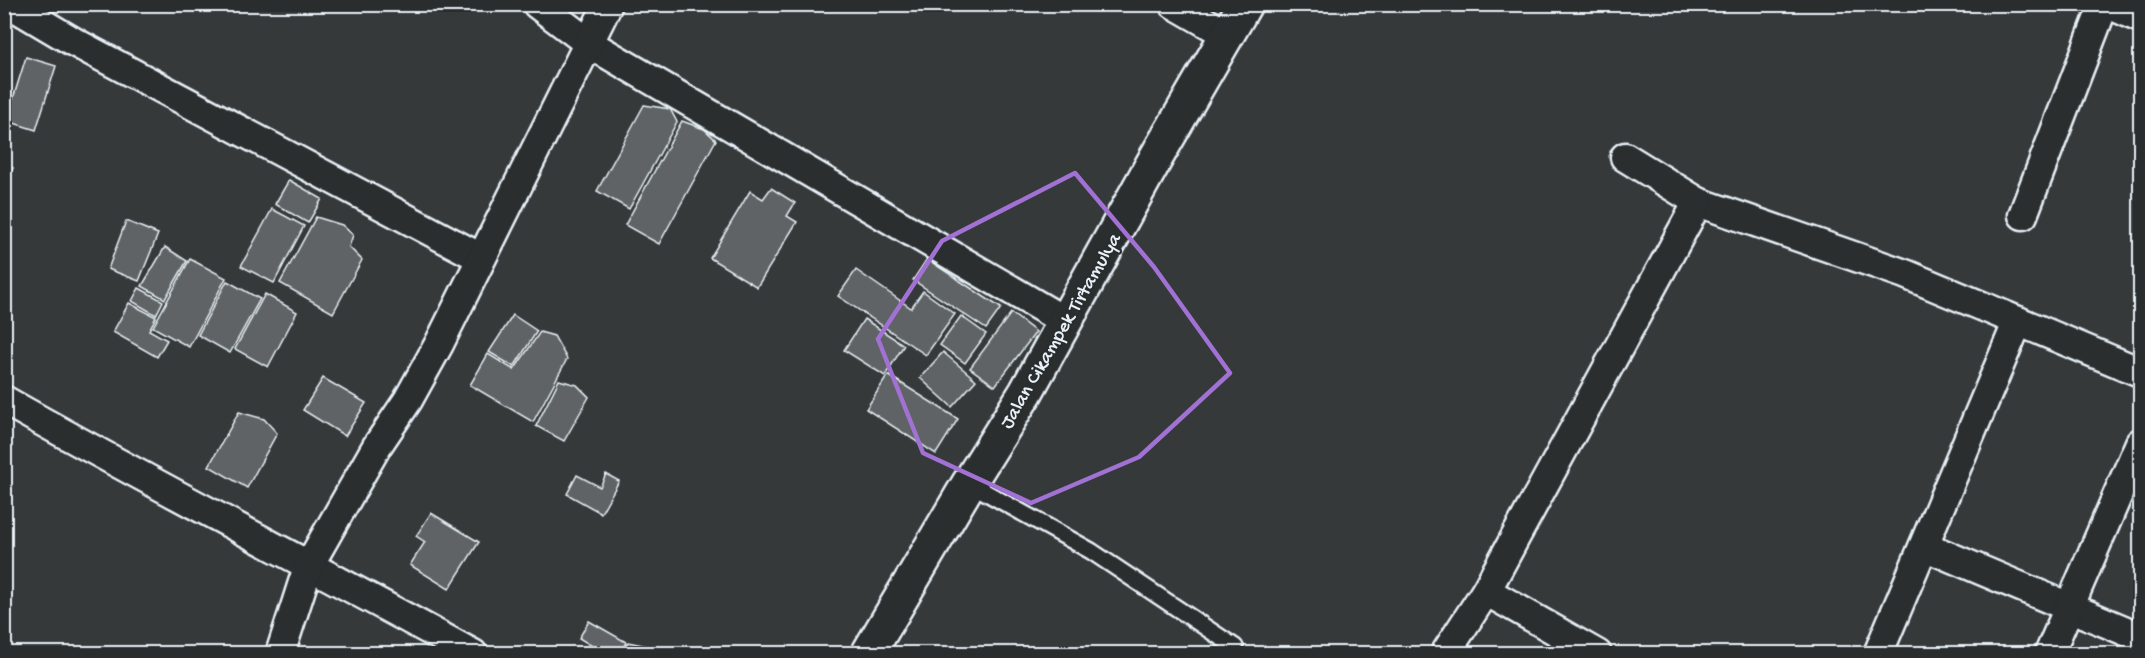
<svg xmlns="http://www.w3.org/2000/svg" width="2145" height="658" font-family="'Gochi Hand',sans-serif">
<rect width="100%" height="100%" fill="#35393a"/>
<filter id="ink" filterUnits="userSpaceOnUse"><feTurbulence type="fractalNoise" baseFrequency=".0167" numOctaves="2"/><feDisplacementMap in="SourceGraphic" scale="12" xChannelSelector="R" yChannelSelector="G"/><feConvolveMatrix kernelMatrix="1 2 1 2 8 2 1 2 1" color-interpolation-filters="sRGB"/></filter>
<g filter="url(#ink)">
<g fill="#5f6365" stroke="#e8f1f8" stroke-width="1.5">
<path d="M 26,57 L 56,66 L 36,130 L 4,120 L 4,100 L 12,102 Z"/>
<path d="M 644,105 L 670,109 L 677,122 L 629,209 L 597,191 Z"/>
<path d="M 682,121 L 704,129 L 716,140 L 659,244 L 625,225 Z"/>
<path d="M 4,163 L 13,168 L 4,184 Z"/>
<path d="M 289,180 L 322,199 L 308,223 L 275,204 Z"/>
<path d="M 771,188 L 795,203 L 787,216 L 797,222 L 757,287 L 710,258 L 750,191 L 763,199 Z"/>
<path d="M 272,209 L 304,226 L 274,283 L 241,266 Z"/>
<path d="M 316,217 L 342,225 L 353,235 L 349,247 L 362,260 L 333,313 L 280,283 Z"/>
<path d="M 126,221 L 158,234 L 139,281 L 108,269 Z"/>
<path d="M 165,247 L 187,261 L 165,299 L 142,286 Z"/>
<path d="M 190,259 L 226,278 L 189,347 L 153,327 Z"/>
<path d="M 927,259 L 1001,308 L 986,329 L 913,280 Z"/>
<path d="M 856,270 L 911,308 L 923,291 L 955,314 L 926,355 L 838,296 Z"/>
<path d="M 227,281 L 260,299 L 230,353 L 198,335 Z"/>
<path d="M 139,288 L 163,301 L 156,315 L 132,301 Z"/>
<path d="M 265,294 L 297,312 L 268,367 L 235,349 Z"/>
<path d="M 129,303 L 156,317 L 149,330 L 167,340 L 157,357 L 113,332 Z"/>
<path d="M 1011,313 L 1036,332 L 995,386 L 970,368 Z"/>
<path d="M 513,315 L 537,331 L 514,367 L 489,352 Z"/>
<path d="M 961,316 L 986,334 L 965,363 L 940,345 Z"/>
<path d="M 864,319 L 904,345 L 885,376 L 844,350 Z"/>
<path d="M 540,332 L 554,336 L 567,359 L 533,422 L 470,385 L 488,354 L 514,370 Z"/>
<path d="M 943,352 L 976,380 L 952,407 L 920,378 Z"/>
<path d="M 888,375 L 958,419 L 936,454 L 866,409 Z"/>
<path d="M 323,378 L 366,403 L 345,436 L 303,410 Z"/>
<path d="M 559,380 L 577,385 L 589,397 L 564,441 L 536,426 Z"/>
<path d="M 239,412 L 264,419 L 277,433 L 247,488 L 209,466 Z"/>
<path d="M 606,474 L 619,481 L 601,513 L 567,494 L 577,475 L 600,487 Z"/>
<path d="M 431,513 L 479,542 L 449,589 L 410,565 L 425,542 L 416,536 Z"/>
<path d="M 589,621 L 626,642 L 620,654 L 605,654 L 579,638 Z"/>
<path d="M 628,642 L 652,647 L 658,654 L 622,654 Z"/>
</g>
<g fill="none" stroke-linecap="round" stroke-linejoin="round">
<defs>
<path id="lane" d="M 969,483 L 1091,551 L 1235,647"/>
<g id="street">
<path d="M 10,4 L 74,42 L 481,258"/>
<path d="M 537,4 L 590,44 L 1066,322"/>
<path d="M 1174,4 L 1228,35"/>
<path d="M 2108,4 L 2140,18"/>
<path d="M 1625,157 L 1698,202 L 1905,274 L 2140,372"/>
<path d="M 2023,215 L 2104,4"/>
<path d="M 4,400 C 159,488 317,568 473,654"/>
<path d="M 1924,546 L 2140,637"/>
<path d="M 1486,591 L 1597,654"/>
<path d="M 280,654 L 308,567 L 377,446 L 408,400 L 439,344 L 608,4"/>
<path d="M 1445,654 L 1486,591 L 1698,202"/>
<path d="M 1878,654 L 2018,321"/>
<path d="M 2049,654 L 2140,443"/>
</g>
<path id="secondary" d="M 868,654 L 969,483 L 1026,392 L 1157,156 L 1245,4"/>
</defs>
<use href="#lane" stroke="#e8f1f8" stroke-width="20"/>
<use href="#street" stroke="#e8f1f8" stroke-width="33"/>
<use href="#secondary" stroke="#e8f1f8" stroke-width="38"/>
<use href="#lane" stroke="#2a2d2e" stroke-width="15"/>
<use href="#street" stroke="#2a2d2e" stroke-width="28"/>
<use href="#secondary" stroke="#2a2d2e" stroke-width="33"/>
</g>
</g>
<path fill="none" stroke="#a171d3" stroke-width="4.5" stroke-linejoin="round" d="M 1075,173 L 1154,267 L 1230,373 L 1139,457 L 1031,503 L 923,453 L 878,339 L 942,241 Z"/>
<g text-anchor="middle" stroke-width="4.5" stroke-linejoin="round" paint-order="stroke">
<g font-size="20" fill="#e8f1f8" stroke="#2a2d2e">
<text transform="translate(1059 330) rotate(-60)" y="7">Jalan Cikampek Tirtamulya</text>
</g>
</g>
<rect width="2145" height="658" fill="none" stroke="#2a2d2e" stroke-width="24"/>
<rect x="12" y="12" width="2121" height="634" fill="none" stroke="#e8f1f8" stroke-width="2" filter="url(#ink)"/>
</svg>
